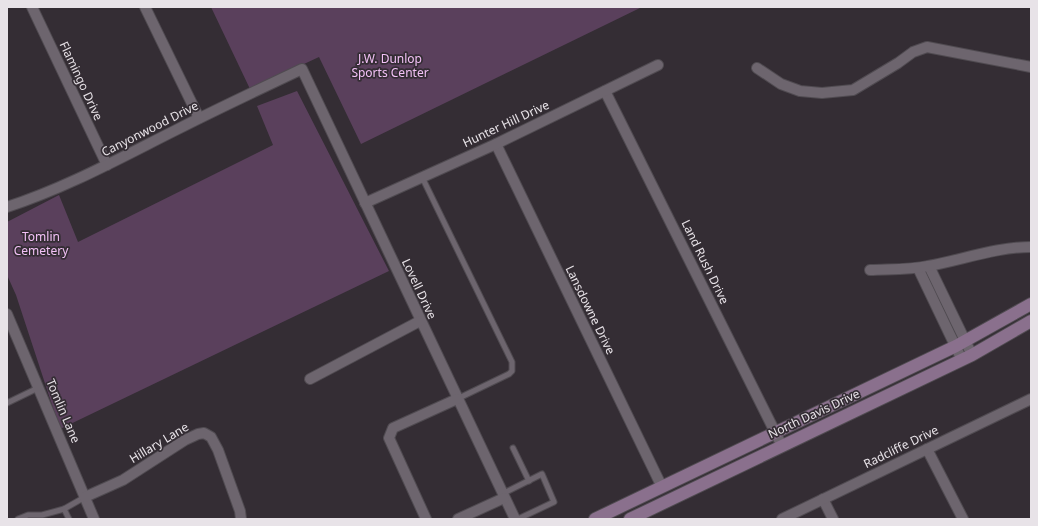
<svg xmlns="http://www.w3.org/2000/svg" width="1038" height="526" font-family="'Noto Sans',sans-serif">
<rect width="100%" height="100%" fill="#342d34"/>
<g fill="#5a405c">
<path d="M 211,7 L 642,7 L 361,144 L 319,57 L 250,89 Z"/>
<path d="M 297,91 L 389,271 L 60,429 L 16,295 L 7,275 L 7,222 L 59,195 L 78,242 L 273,145 L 257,106 Z"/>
</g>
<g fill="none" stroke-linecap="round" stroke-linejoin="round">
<defs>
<g id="lane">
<path d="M 422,177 L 512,362 L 512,371 L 509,374 L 457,399"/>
<path d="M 7,403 L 38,388"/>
<path d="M 513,448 L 529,481"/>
<path d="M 502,494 L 542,474 L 554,502 L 518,519"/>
<path d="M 18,519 L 28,515 L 42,515 L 64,509"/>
<path d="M 69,519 L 64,509 L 85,497"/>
</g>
<g id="street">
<path d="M 32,7 L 107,165"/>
<path d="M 145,7 L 199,118"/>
<path d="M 757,68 L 781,84 L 800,91 L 822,93 L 853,90 L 898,63 L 913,52 L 927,47 L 1031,67"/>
<path d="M 605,91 L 782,446"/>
<path d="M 496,144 L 662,487"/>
<path d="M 365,203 L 496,144 L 658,65"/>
<path d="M 7,207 C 66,188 120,158 176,130 C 217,109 260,89 302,69 L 515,519"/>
<path d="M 929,266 L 972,355"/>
<path d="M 918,268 L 962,360"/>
<path d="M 870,270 C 889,269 909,270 928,266 C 962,260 996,247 1031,247"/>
<path d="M 7,314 L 94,519"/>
<path d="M 310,379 L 420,321"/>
<path d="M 927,449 L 963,519"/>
<path d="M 85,497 L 123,480 L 185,440 L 198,434 L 204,433 L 211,437 L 218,450 L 240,511 L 241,519"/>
<path d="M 823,499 L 833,519"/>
<path d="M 426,519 L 389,438 L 393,428 L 457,399"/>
<path d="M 458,519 L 504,498"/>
<path d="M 782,519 L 1031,399"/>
</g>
<g id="secondary">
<path d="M 595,519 L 956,346 L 1031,304"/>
<path d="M 630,519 L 972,355 L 1031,321"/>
</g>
</defs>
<use href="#lane" stroke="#504b51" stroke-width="7"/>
<use href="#street" stroke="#504b51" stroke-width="12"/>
<use href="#secondary" stroke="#504b51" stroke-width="14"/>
<use href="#lane" stroke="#6d656e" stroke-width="5"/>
<use href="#street" stroke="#6d656e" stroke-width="10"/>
<use href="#secondary" stroke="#8a708d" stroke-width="12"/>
</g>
<g text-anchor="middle" stroke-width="3.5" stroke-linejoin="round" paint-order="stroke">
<g font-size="12" fill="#f2c1f6" stroke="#342d34">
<text x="390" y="63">J.W. Dunlop<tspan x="390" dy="14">Sports Center</tspan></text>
<text x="41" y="241">Tomlin<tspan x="41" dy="14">Cemetery</tspan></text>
</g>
<g font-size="12" fill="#e8e3e8" stroke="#342d34">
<text transform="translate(81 81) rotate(65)" y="4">Flamingo Drive</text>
<text transform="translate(506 124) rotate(-25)" y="4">Hunter Hill Drive</text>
<text transform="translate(150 129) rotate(-27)" y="4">Canyonwood Drive</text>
<text transform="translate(705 262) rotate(64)" y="4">Land Rush Drive</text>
<text transform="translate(419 289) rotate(65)" y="4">Lovell Drive</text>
<text transform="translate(590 310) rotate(64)" y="4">Lansdowne Drive</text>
<text transform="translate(63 411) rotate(67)" y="4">Tomlin Lane</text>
<text transform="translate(814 414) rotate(-25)" y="4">North Davis Drive</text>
<text transform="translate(159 443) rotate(-31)" y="4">Hillary Lane</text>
<text transform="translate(901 447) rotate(-26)" y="4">Radcliffe Drive</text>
</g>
</g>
<rect width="1038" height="526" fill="none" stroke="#e8e3e8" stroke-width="16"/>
</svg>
